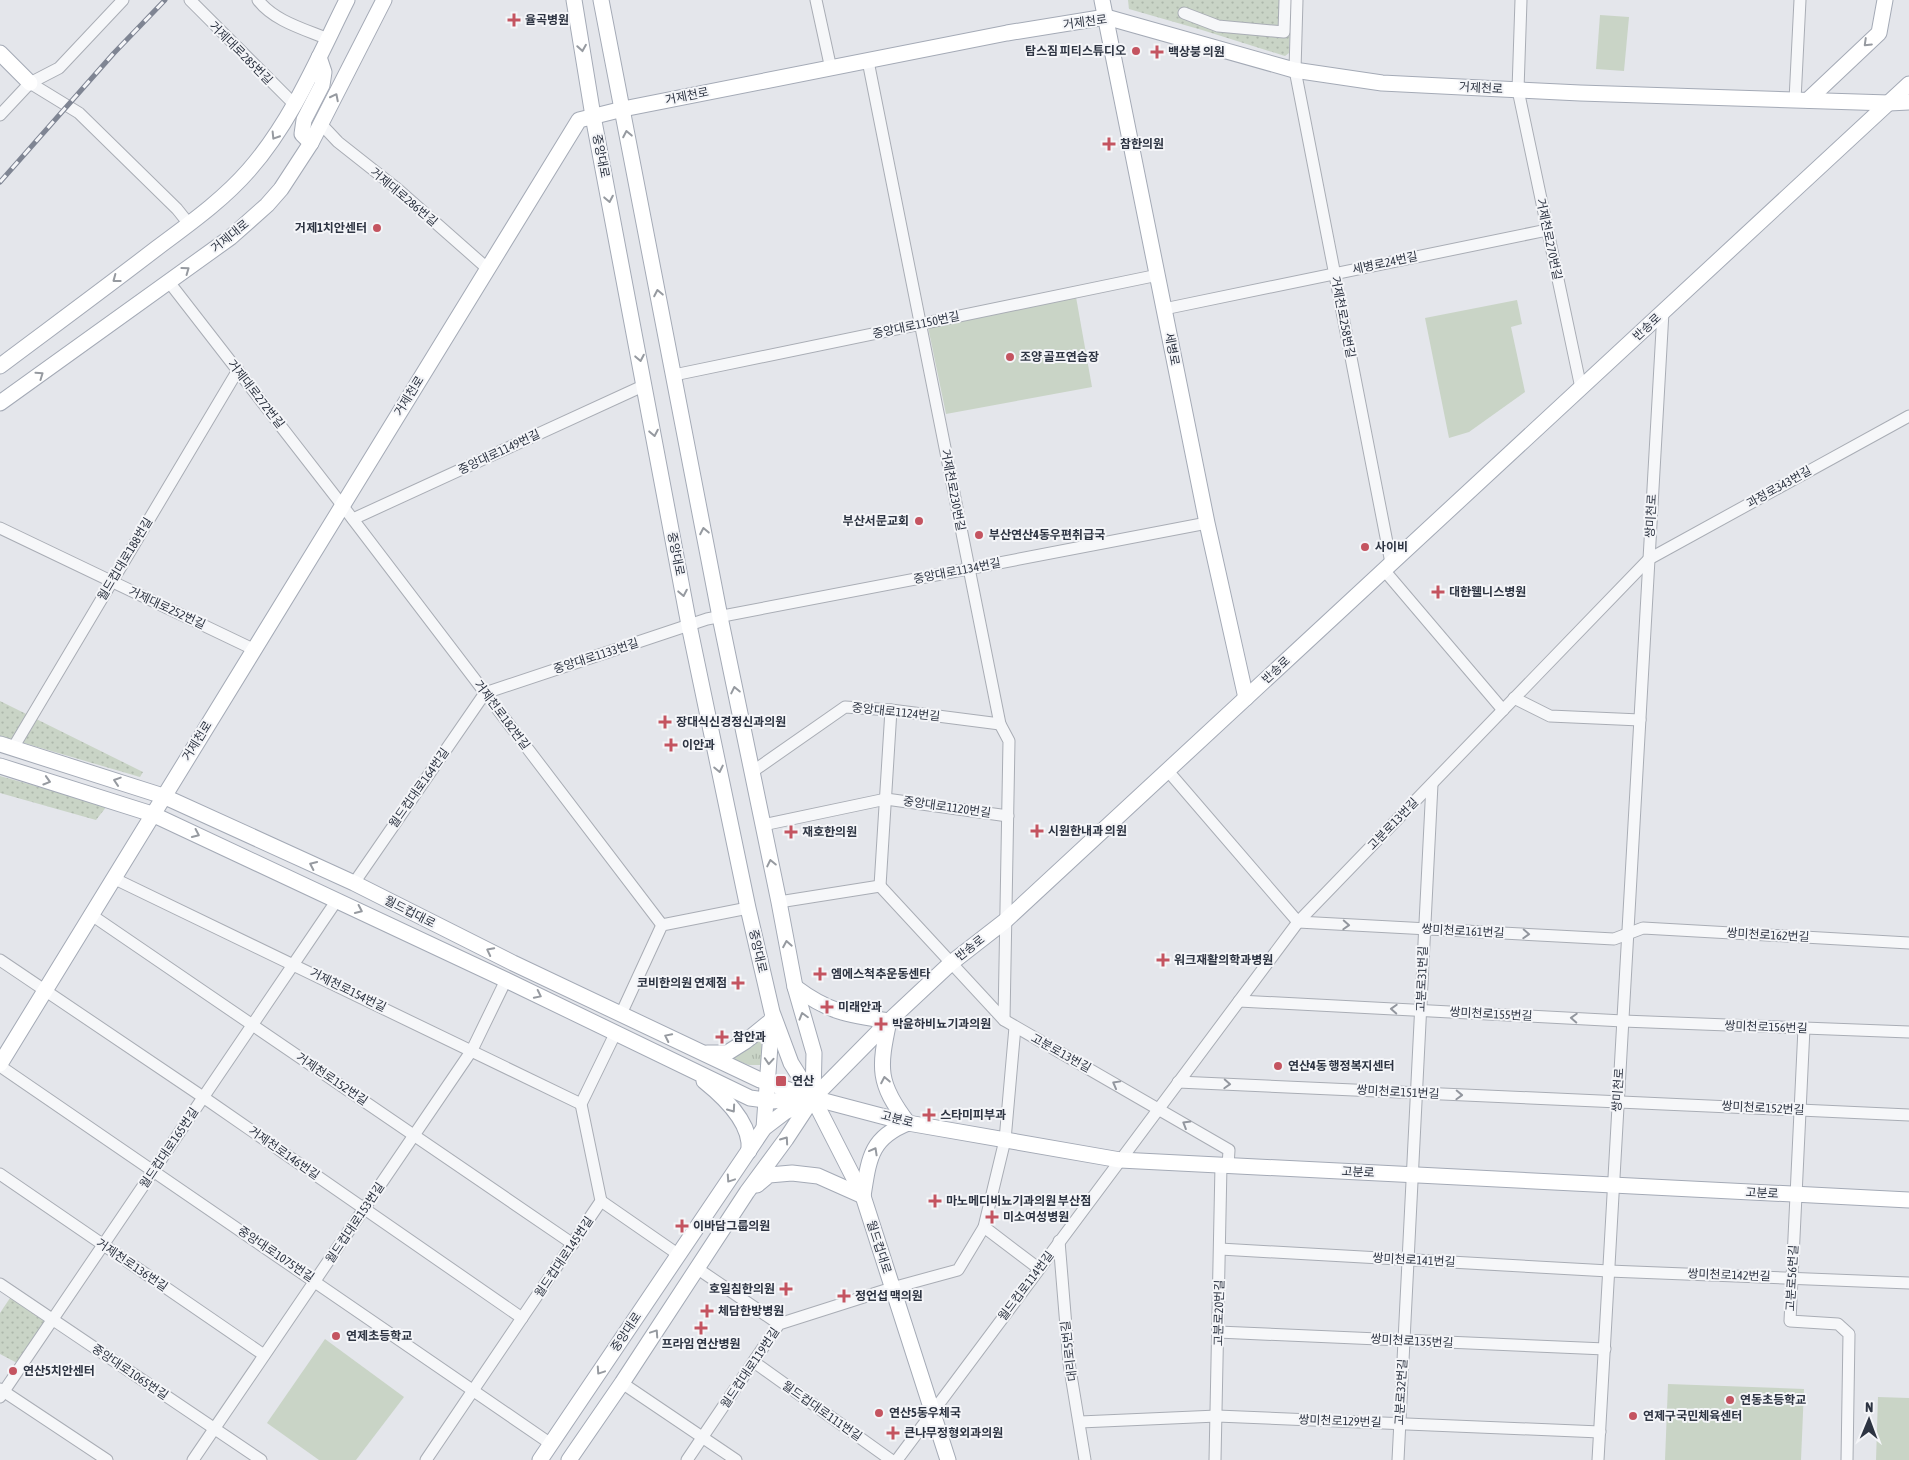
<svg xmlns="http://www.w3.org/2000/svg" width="1909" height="1460" font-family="'Asap Condensed','Noto Sans KR',sans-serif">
<defs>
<pattern id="grass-tufts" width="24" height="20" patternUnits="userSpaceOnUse" patternTransform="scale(1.25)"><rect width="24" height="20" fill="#c9d4c6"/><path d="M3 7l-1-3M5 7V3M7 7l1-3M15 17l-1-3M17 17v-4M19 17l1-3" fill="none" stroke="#adb7ab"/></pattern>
<pattern id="park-dots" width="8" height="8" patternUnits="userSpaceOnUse" patternTransform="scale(1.25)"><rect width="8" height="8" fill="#c9d4c6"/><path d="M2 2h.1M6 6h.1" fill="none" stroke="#adb7ab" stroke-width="1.8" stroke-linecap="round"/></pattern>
</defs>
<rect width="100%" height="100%" fill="#e4e6eb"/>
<path fill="url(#grass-tufts)" d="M 761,1036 L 762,1053 L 761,1065 L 749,1065 L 735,1060 L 733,1057 Z"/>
<g fill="url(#park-dots)">
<path d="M 1128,0 L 1291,0 L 1289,53 L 1285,56 L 1202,30 L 1129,9 Z"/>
<path d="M 0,701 L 143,772 L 140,777 L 0,736 Z"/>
<path d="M 0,776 L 107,806 L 96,820 L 0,793 Z"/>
<path d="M 12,1295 L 47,1319 L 17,1363 L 0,1354 L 0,1313 Z"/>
</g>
<g fill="#c9d4c6">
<path d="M 1600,15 L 1629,17 L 1624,71 L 1596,69 Z"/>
<path d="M 1076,297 L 1092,387 L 946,414 L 928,327 Z"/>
<path d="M 1517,300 L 1522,324 L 1511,327 L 1525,392 L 1469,432 L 1449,438 L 1425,318 Z"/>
<path d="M 325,1339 L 404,1397 L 356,1460 L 319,1460 L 267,1423 Z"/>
<path d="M 1668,1384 L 1804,1389 L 1801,1460 L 1665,1460 Z"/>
<path d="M 1878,1397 L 1909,1398 L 1909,1460 L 1876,1460 Z"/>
</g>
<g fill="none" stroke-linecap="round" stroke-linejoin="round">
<defs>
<g id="minor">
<path d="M 190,0 L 294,104"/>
<path d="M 258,0 C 274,21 304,29 328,39"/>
<path d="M 816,0 L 831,69"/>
<path d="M 1297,0 L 1295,70 L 1391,563"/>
<path d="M 1521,0 L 1518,90 L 1581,388"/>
<path d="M 1184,13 L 1218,26 L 1284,32 L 1285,0"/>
<path d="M 868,61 L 1000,724 L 1009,741 L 1004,1020"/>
<path d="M 30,83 L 79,113 L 177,209 L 189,224"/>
<path d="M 1795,100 L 1800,0"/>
<path d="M 0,115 L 30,83 L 59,68 L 123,0"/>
<path d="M 321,124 L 338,142 L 395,187 L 488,269"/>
<path d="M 169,282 L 342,505 L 662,925"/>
<path d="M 1164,309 L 1547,230"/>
<path d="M 674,375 L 1158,275"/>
<path d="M 353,519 L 645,385"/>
<path d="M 0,528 L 253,649"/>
<path d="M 1384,570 L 1503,710"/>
<path d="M 1514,698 L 1550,716 L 1640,720"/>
<path d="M 13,748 L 238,370"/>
<path d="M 1168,771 L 1298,922"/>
<path d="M 752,772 L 845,707 L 891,710 L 1000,724"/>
<path d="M 763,825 L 886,799 L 1008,816"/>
<path d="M 113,878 L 581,1104"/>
<path d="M 354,883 L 485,693 L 707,619 L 1207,523"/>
<path d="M 880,886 L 1004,1020 L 1229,1150 L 1228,1166"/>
<path d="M 880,886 L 891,710"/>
<path d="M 779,902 L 880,886"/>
<path d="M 90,914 L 573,1244"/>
<path d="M 1298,922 L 1614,939 L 1643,928 L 1909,943"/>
<path d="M 0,960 L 203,1097 L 522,1318"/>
<path d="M 1239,1001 L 1623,1021 L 1909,1032"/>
<path d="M 621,1014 L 662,925 L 748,908"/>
<path d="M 1804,1028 L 1790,1321 L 1838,1324 L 1849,1334 L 1847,1460"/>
<path d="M 0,1066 L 551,1444"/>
<path d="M 1178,1082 L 1909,1115"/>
<path d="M 0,1174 L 264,1355"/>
<path d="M 601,1201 L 679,1255"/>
<path d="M 984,1227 L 1038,1268"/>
<path d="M 1059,1241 L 1069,1363 L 1085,1460"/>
<path d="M 1220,1249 L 1609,1271 L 1909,1283"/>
<path d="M 698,1269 L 779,1324"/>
<path d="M 0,1284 L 261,1460"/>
<path d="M 1218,1332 L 1605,1349"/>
<path d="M 754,1362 L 891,1460"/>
<path d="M 622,1383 L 736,1460"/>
<path d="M 0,1389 L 107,1460"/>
<path d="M 0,1397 L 337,900"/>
<path d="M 1080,1422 L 1217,1416 L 1600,1432"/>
<path d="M 193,1460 L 472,1050 L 506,980"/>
<path d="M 426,1460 L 601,1201 L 581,1104 L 616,1032"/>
<path d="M 687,1460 L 779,1324 L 892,1288 L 958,1270 L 984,1227 L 1005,1140 L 1015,1027"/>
<path d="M 897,1460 L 1298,922 L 1649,559 L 1909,416"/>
<path d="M 1215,1460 L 1221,1165"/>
<path d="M 1398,1460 L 1432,784"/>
<path d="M 1598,1460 L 1663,312"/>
</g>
<g id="major">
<path d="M 574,0 L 593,116 L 689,625 L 748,908 L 772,1012 L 791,1063 L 813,1098 L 863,1196 L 948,1460"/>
<path d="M 1102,0 L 1207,523 L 1246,698"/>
<path d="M 0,53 L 30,83"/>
<path d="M 1808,100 L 1879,33 L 1885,0"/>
<path d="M 311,143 L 302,134 L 304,120 L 322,85 L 324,72 L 319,57"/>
<path d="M 0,366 C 52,327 105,288 157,248 C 189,224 223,200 249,170 C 292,121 318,58 347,0"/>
<path d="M 0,403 L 231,237 L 267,205 L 281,189 L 311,143 L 384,0"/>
<path d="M 0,744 L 163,796 L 354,883 L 513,963 L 760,1080 L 813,1098 L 908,1123 L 1120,1160 L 1909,1200"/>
<path d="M 0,766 L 152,814 L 506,980 L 750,1098 L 772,1101 L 807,1098"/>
<path d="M 795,987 C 828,1012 848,1015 889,1021 C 879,1068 877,1083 908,1123"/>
<path d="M 707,1053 L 727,1053 L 746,1041 L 772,1020"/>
<path d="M 0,1064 L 579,120 L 623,109 L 1007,33 L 1106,17 L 1294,70 L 1382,83 L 1580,93 L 1889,103 L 1909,102"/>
<path d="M 704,1081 C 724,1097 752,1124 749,1151"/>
<path d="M 764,1128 L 772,1018"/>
<path d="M 757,1185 L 769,1175 L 792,1173 L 818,1176 L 863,1196"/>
<path d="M 863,1196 C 869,1159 870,1138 908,1123"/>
<path d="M 540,1460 L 764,1128 L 785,1112 L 813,1098 L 889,1021 L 951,963 L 1005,921 L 1909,84"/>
<path d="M 569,1460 L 622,1383 L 747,1192 L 786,1139 L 813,1098 L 814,1053 L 795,987 L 779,902 L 720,617 L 601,0"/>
</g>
</defs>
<use href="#minor" stroke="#a9adb5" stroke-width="13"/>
<use href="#major" stroke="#a4aab6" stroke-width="17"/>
<use href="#minor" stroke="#f6f7f9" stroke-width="11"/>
<use href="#major" stroke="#fff" stroke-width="15"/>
<defs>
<path id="rail" d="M 0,182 L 114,53 L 165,0"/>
</defs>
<use href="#rail" stroke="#7f8593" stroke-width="5"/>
<use href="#rail" stroke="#f4f5f8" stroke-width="3" stroke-dasharray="9" stroke-linecap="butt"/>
</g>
<defs><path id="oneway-chevron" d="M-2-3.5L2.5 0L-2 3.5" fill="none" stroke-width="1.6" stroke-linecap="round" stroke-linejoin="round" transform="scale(1.25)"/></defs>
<g stroke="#969aa0">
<use href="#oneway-chevron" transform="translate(1867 43) rotate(136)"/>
<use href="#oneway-chevron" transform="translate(582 48) rotate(81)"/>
<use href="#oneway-chevron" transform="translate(335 97) rotate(-63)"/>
<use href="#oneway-chevron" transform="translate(627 134) rotate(-101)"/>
<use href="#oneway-chevron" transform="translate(275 136) rotate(122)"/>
<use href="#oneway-chevron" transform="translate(609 199) rotate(79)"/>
<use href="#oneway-chevron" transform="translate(186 270) rotate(-36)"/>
<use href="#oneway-chevron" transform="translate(116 279) rotate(143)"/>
<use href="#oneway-chevron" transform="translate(658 293) rotate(-101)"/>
<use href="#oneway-chevron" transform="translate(640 358) rotate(79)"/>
<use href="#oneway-chevron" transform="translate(40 375) rotate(-35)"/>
<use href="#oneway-chevron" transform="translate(654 433) rotate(79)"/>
<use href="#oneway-chevron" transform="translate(704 531) rotate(-101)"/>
<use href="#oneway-chevron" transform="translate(683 593) rotate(79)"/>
<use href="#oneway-chevron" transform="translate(735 690) rotate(-102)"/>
<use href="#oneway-chevron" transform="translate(719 769) rotate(78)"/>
<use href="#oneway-chevron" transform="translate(47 781) rotate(17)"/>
<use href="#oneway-chevron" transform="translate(117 781) rotate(-162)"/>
<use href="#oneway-chevron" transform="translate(196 834) rotate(25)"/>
<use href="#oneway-chevron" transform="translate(771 863) rotate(-102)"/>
<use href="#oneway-chevron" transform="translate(313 865) rotate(-155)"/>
<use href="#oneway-chevron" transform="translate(359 910) rotate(25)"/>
<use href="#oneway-chevron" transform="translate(787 944) rotate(-100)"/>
<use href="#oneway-chevron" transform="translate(490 951) rotate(-153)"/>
<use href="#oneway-chevron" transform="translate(538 995) rotate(26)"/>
<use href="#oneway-chevron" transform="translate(803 1016) rotate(-106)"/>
<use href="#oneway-chevron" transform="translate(668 1037) rotate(-154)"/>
<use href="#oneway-chevron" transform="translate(769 1061) rotate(94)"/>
<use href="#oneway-chevron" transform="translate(885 1080) rotate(-101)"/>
<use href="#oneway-chevron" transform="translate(732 1109) rotate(55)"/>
<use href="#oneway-chevron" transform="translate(785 1140) rotate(-55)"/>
<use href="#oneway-chevron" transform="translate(874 1151) rotate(-61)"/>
<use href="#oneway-chevron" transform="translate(730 1179) rotate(124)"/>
<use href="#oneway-chevron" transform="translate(655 1333) rotate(-56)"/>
<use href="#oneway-chevron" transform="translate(600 1371) rotate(124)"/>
</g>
<g stroke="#92969e">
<use href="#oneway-chevron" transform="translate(1346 925) rotate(3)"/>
<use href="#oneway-chevron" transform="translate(1526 934) rotate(3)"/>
<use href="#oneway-chevron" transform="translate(1394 1009) rotate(-177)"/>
<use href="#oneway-chevron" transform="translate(1574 1018) rotate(-177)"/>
<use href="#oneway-chevron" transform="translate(1116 1084) rotate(-151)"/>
<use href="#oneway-chevron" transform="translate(1227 1084) rotate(3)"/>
<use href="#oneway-chevron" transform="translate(1459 1095) rotate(2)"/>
<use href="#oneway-chevron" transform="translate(1186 1124) rotate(-149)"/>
</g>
<g fill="#c45460" stroke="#f4f5f8" stroke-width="2">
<path d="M511.5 12.5h5v5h5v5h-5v5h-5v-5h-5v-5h5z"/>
<circle cx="1136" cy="51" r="5"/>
<path d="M1154.5 44.5h5v5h5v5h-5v5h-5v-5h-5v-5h5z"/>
<path d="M1106.5 136.5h5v5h5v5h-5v5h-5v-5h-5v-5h5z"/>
<circle cx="377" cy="228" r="5"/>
<circle cx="1010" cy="357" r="5"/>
<circle cx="919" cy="521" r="5"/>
<circle cx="979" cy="535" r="5"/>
<circle cx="1365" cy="547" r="5"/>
<path d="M1435.5 584.5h5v5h5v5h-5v5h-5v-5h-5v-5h5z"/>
<path d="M662.5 714.5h5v5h5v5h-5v5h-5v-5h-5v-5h5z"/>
<path d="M668.5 737.5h5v5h5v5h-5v5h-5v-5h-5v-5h5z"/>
<path d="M1034.5 823.5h5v5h5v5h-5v5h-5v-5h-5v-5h5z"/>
<path d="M788.5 824.5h5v5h5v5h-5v5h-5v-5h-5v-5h5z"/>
<path d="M1160.5 952.5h5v5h5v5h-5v5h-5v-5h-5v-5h5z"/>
<path d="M817.5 966.5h5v5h5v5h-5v5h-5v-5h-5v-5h5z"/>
<path d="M735.5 975.5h5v5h5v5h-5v5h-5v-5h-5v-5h5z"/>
<path d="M824.5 999.5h5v5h5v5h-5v5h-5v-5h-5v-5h5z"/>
<path d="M878.5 1016.5h5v5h5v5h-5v5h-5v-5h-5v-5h5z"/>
<path d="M719.5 1029.5h5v5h5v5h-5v5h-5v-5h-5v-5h5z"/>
<circle cx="1278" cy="1066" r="5"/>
<rect x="775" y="1075" width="12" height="12" rx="2.5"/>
<path d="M926.5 1107.5h5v5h5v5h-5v5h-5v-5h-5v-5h5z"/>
<path d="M932.5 1193.5h5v5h5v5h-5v5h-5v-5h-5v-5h5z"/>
<path d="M989.5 1209.5h5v5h5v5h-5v5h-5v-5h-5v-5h5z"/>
<path d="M679.5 1218.5h5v5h5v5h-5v5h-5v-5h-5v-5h5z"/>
<path d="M783.5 1281.5h5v5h5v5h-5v5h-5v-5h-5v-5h5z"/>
<path d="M841.5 1288.5h5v5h5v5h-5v5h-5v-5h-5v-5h5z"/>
<path d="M704.5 1303.5h5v5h5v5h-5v5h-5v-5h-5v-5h5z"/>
<path d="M698.5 1320.5h5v5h5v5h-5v5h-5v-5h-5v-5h5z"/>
<circle cx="336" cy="1336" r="5"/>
<circle cx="13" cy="1371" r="5"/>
<circle cx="1730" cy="1400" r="5"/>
<circle cx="879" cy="1413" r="5"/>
<circle cx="1633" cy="1416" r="5"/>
<path d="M890.5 1425.5h5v5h5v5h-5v5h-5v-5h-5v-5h5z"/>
</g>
<g text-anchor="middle" stroke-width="4" stroke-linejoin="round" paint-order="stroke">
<g font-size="12" font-weight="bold" fill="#2d3442" stroke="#f4f5f8" text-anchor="start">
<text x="525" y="24">율곡병원</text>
<text x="1126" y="55" text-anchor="end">탐스짐 피티스튜디오</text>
<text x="1168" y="56">백상붕 의원</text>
<text x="1120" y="148">참한의원</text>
<text x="367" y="232" text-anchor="end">거제1치안센터</text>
<text x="1020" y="361">조양 골프연습장</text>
<text x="909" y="525" text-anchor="end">부산서문교회</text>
<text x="989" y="539">부산연산4동우편취급국</text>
<text x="1375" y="551">사이비</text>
<text x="1449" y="596">대한웰니스병원</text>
<text x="676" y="726">장대식신경정신과의원</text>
<text x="682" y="749">이안과</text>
<text x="1048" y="835">시원한내과 의원</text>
<text x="802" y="836">재호한의원</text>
<text x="1174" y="964">워크재활의학과병원</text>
<text x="831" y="978">엠에스척추운동센타</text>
<text x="727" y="987" text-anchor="end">코비한의원 연제점</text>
<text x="838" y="1011">미래안과</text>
<text x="892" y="1028">박윤하비뇨기과의원</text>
<text x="733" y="1041">참안과</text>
<text x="1288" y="1070">연산4동 행정복지센터</text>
<text x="792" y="1085">연산</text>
<text x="940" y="1119">스타미피부과</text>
<text x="946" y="1205">마노메디비뇨기과의원 부산점</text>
<text x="1003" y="1221">미소여성병원</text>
<text x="693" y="1230">이바담그룹의원</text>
<text x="775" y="1293" text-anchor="end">호일침한의원</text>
<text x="855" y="1300">정언섭 맥의원</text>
<text x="718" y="1315">체담한방병원</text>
<text x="346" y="1340">연제초등학교</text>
<text x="701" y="1348" text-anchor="middle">프라임 연산병원</text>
<text x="23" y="1375">연산5치안센터</text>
<text x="1740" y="1404">연동초등학교</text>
<text x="889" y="1417">연산5동우체국</text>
<text x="1643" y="1420">연제구국민체육센터</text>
<text x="904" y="1437">큰나무정형외과의원</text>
</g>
<g font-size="12" fill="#2d3442" stroke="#f4f5f8">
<text transform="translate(1085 22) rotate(-7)" y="4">거제천로</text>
<text transform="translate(241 53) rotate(45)" y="4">거제대로285번길</text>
<text transform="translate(1481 88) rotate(3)" y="4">거제천로</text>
<text transform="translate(687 96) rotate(-11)" y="4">거제천로</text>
<text transform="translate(601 156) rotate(79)" y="4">중앙대로</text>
<text transform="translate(404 197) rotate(40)" y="4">거제대로286번길</text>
<text transform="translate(230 236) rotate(-39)" y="4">거제대로</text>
<text transform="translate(1549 239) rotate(78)" y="4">거제천로270번길</text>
<text transform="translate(1385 263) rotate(-12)" y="4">세병로24번길</text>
<text transform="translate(1343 317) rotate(79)" y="4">거제천로258번길</text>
<text transform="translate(916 325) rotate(-12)" y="4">중앙대로1150번길</text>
<text transform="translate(1647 327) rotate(-43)" y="4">반송로</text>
<text transform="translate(1172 349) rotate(79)" y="4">세병로</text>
<text transform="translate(256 394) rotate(52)" y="4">거제대로272번길</text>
<text transform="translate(409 396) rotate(-58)" y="4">거제천로</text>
<text transform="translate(499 452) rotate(-25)" y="4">중앙대로1149번길</text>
<text transform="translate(1779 487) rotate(-29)" y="4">과정로343번길</text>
<text transform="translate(953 490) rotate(79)" y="4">거제천로230번길</text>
<text transform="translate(1651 516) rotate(-87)" y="4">쌍미천로</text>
<text transform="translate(676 554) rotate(79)" y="4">중앙대로</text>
<text transform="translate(125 559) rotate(-59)" y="4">월드컵대로188번길</text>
<text transform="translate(957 571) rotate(-11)" y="4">중앙대로1134번길</text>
<text transform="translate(167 608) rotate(25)" y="4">거제대로252번길</text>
<text transform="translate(596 656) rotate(-18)" y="4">중앙대로1133번길</text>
<text transform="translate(1276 670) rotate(-43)" y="4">반송로</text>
<text transform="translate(896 712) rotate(6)" y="4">중앙대로1124번길</text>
<text transform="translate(502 715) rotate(53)" y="4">거제천로182번길</text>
<text transform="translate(197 741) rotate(-58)" y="4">거제천로</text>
<text transform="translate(419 788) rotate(-55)" y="4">월드컵대로164번길</text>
<text transform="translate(947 807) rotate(8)" y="4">중앙대로1120번길</text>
<text transform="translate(1393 824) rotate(-46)" y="4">고분로13번길</text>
<text transform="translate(410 912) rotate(27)" y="4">월드컵대로</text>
<text transform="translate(1463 931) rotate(3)" y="4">쌍미천로161번길</text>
<text transform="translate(1768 935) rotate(3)" y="4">쌍미천로162번길</text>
<text transform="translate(970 948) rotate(-38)" y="4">반송로</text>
<text transform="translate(758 951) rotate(77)" y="4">중앙대로</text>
<text transform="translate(1422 979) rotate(-88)" y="4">고분로31번길</text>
<text transform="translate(348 990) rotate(26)" y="4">거제천로154번길</text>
<text transform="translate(1491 1014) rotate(3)" y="4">쌍미천로155번길</text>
<text transform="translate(1766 1027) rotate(2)" y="4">쌍미천로156번길</text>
<text transform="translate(1061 1053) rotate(29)" y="4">고분로13번길</text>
<text transform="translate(332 1079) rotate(34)" y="4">거제천로152번길</text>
<text transform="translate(1618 1090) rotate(-86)" y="4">쌍미천로</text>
<text transform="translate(1398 1092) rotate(3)" y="4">쌍미천로151번길</text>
<text transform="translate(1763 1108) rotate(3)" y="4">쌍미천로152번길</text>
<text transform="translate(897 1119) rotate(14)" y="4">고분로</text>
<text transform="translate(169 1148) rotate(-56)" y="4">월드컵대로165번길</text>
<text transform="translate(284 1153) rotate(35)" y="4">거제천로146번길</text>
<text transform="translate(1358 1172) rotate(3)" y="4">고분로</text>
<text transform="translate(1762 1193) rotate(3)" y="4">고분로</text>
<text transform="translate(355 1223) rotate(-56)" y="4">월드컵대로153번길</text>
<text transform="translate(879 1247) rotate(72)" y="4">월드컵대로</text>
<text transform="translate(276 1254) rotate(34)" y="4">중앙대로1075번길</text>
<text transform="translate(564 1257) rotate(-56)" y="4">월드컵대로145번길</text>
<text transform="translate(1414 1260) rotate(3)" y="4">쌍미천로141번길</text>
<text transform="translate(132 1265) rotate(34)" y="4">거제천로136번길</text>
<text transform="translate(1729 1275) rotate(2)" y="4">쌍미천로142번길</text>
<text transform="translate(1792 1278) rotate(-87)" y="4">고분로56번길</text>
<text transform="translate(1026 1286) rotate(-53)" y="4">월드컵로114번길</text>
<text transform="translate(1219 1313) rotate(-89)" y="4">고분로20번길</text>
<text transform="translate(626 1332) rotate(-56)" y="4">중앙대로</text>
<text transform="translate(1412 1341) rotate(3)" y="4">쌍미천로135번길</text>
<text transform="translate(1069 1351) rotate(-97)" y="4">대리로5번길</text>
<text transform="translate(750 1368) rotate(-56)" y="4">월드컵대로119번길</text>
<text transform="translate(130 1372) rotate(34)" y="4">중앙대로1065번길</text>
<text transform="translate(1401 1392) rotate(-87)" y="4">고분로32번길</text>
<text transform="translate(822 1411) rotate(35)" y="4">월드컵대로111번길</text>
<text transform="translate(1340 1421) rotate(2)" y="4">쌍미천로129번길</text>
</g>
</g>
<g transform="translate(1869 1420) rotate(1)" stroke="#f4f5f8" stroke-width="4" paint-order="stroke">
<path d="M0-4L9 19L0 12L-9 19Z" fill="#2d3442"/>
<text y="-8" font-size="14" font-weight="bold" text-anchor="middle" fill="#2d3442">N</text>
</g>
</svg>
